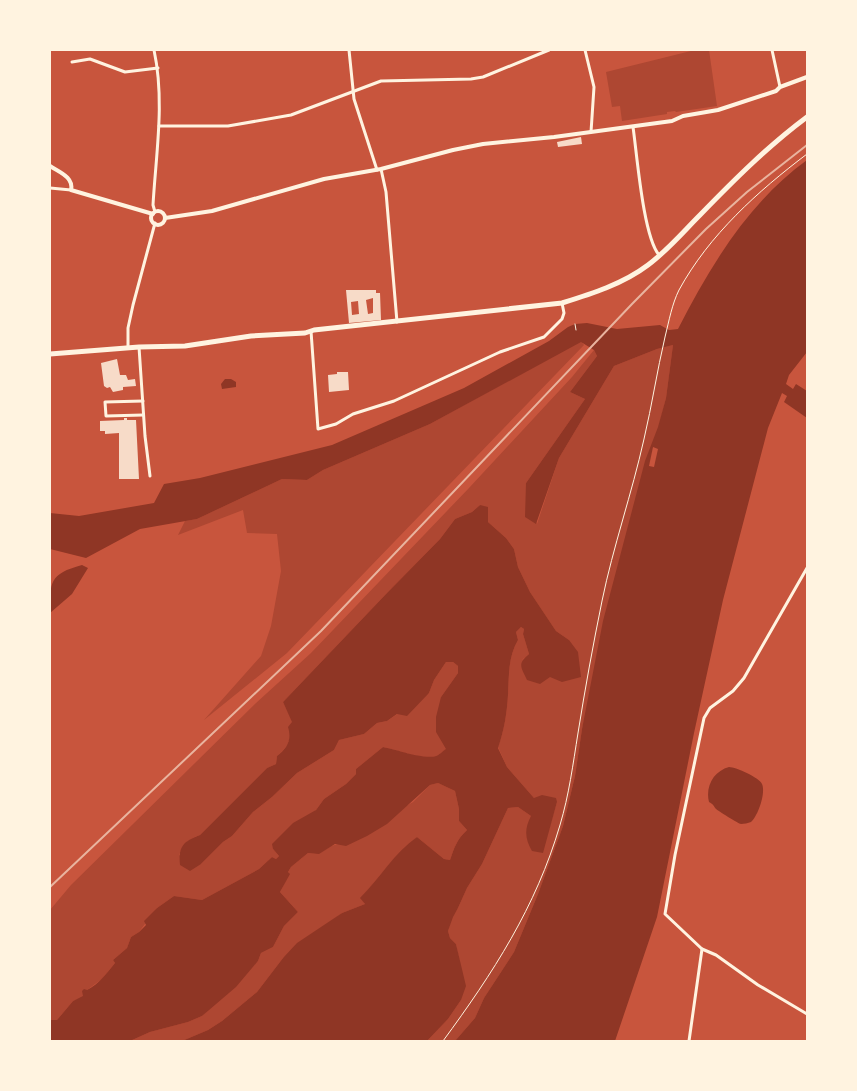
<svg xmlns="http://www.w3.org/2000/svg" width="857" height="1091" font-family="'Varela Round',sans-serif">
<rect width="100%" height="100%" fill="#c8553d"/>
<g fill="#ae4732">
<path d="M 695,50 L 709,50 L 717,106 L 676,112 L 675,111 L 667,112 L 667,114 L 622,121 L 620,106 L 612,107 L 606,72 Z"/>
<path d="M 581,341 L 584,345 L 287,653 L 204,720 L 261,656 L 271,626 L 281,571 L 277,534 L 247,533 L 243,510 L 178,535 L 185,521 L 197,519 L 282,479 L 307,480 L 323,470 L 430,424 Z"/>
<path d="M 673,345 L 666,398 L 582,729 L 575,776 L 563,826 L 538,894 L 514,952 L 484,998 L 475,1018 L 455,1041 L 427,1041 L 448,1019 L 461,1000 L 460,963 L 456,944 L 450,938 L 448,931 L 452,917 L 458,908 L 467,888 L 482,864 L 508,808 L 518,807 L 531,816 L 542,853 L 557,802 L 534,798 L 507,767 L 498,747 C 504,731 507,713 508,695 C 509,676 508,657 518,640 L 516,632 L 521,627 L 524,629 L 523,634 L 529,654 L 522,660 L 569,640 L 556,631 L 530,592 L 518,567 L 514,549 L 506,538 L 488,522 L 480,505 L 472,512 L 455,519 L 440,539 L 386,594 L 283,702 L 293,722 L 289,727 C 292,740 287,748 277,756 L 276,764 L 267,768 L 200,835 C 188,839 184,843 179,855 L 201,864 L 223,842 L 232,836 L 253,812 L 272,797 L 297,773 L 334,750 L 339,740 L 364,734 L 377,723 L 387,721 L 429,693 L 434,680 L 446,662 L 453,662 L 458,666 L 458,673 L 441,697 L 443,742 L 447,749 C 443,751 439,755 436,756 C 424,761 395,749 383,747 L 356,769 L 356,774 L 346,784 L 324,799 L 316,810 L 273,849 L 279,856 L 276,859 L 272,857 L 259,869 L 202,900 L 174,896 L 157,908 L 139,932 L 131,937 L 127,948 L 113,960 L 115,963 L 102,979 L 87,990 L 83,997 L 73,1001 L 57,1020 L 50,1020 L 50,910 L 71,885 L 256,703 L 311,653 L 469,488 L 572,377 L 594,350 L 597,356 L 570,392 L 585,399 L 526,483 L 537,524 L 559,458 L 614,366 L 657,349 Z"/>
<path d="M 438,783 L 455,791 L 459,809 L 459,821 L 467,830 C 457,839 454,848 450,860 L 444,859 L 417,837 L 392,861 L 361,898 L 365,904 L 342,913 L 283,958 L 257,992 L 222,1021 L 208,1030 L 182,1041 L 130,1041 L 150,1032 L 188,1022 L 202,1016 L 258,961 L 261,953 L 273,947 L 284,926 L 298,912 L 280,892 L 289,874 L 288,872 L 291,867 L 308,853 C 326,855 326,845 340,844 L 413,802 L 430,785 Z"/>
</g>
<g fill="#8f3625">
<path d="M 807,160 L 807,352 L 789,375 L 786,384 L 793,389 L 796,384 L 807,391 L 807,418 L 784,402 L 787,396 L 782,393 L 768,428 L 723,600 L 694,733 L 657,917 L 615,1041 L 455,1041 L 475,1018 L 484,998 L 514,952 L 538,894 L 563,826 L 575,776 L 582,729 L 603,621 L 645,461 L 658,427 L 666,398 L 673,345 L 657,349 L 614,366 L 559,458 L 536,524 L 525,517 L 526,483 L 585,399 L 570,392 L 597,356 L 594,350 L 581,342 L 430,424 L 323,470 L 307,480 L 282,479 L 197,519 L 140,529 L 86,558 L 50,549 L 50,513 L 79,516 L 154,503 L 164,484 L 200,478 L 332,445 L 464,388 L 549,341 L 568,327 L 575,324 L 587,323 L 617,329 L 660,325 L 669,330 L 678,329 C 711,265 748,203 807,160 Z"/>
<path d="M 225,379 L 231,379 L 236,382 L 236,387 L 222,389 L 221,384 Z"/>
<path d="M 480,505 L 488,507 L 488,522 L 506,538 L 514,549 L 518,567 L 530,592 L 556,631 L 569,640 L 578,652 L 581,677 L 562,682 L 550,677 L 540,684 L 527,680 C 521,667 517,664 529,654 L 523,634 L 524,629 L 521,627 L 516,632 L 518,640 C 508,657 509,676 508,695 C 507,713 504,731 498,748 L 507,767 L 534,798 L 542,795 L 556,798 L 557,802 L 543,853 L 532,851 C 525,839 524,829 531,816 L 518,807 L 508,808 L 482,864 L 467,888 L 458,908 L 453,917 L 448,931 L 450,938 L 456,944 L 466,986 L 461,1000 L 448,1019 L 427,1041 L 182,1041 L 208,1030 L 222,1021 L 257,992 L 283,958 L 297,943 L 342,913 L 365,904 L 360,898 C 380,878 394,853 417,837 L 444,859 L 450,860 C 454,848 457,839 467,830 L 459,821 L 459,809 L 455,791 L 438,783 L 430,785 L 387,824 L 367,836 L 346,846 L 335,844 L 319,854 L 308,853 L 291,867 L 288,872 L 290,874 L 280,892 L 298,912 L 284,926 L 273,947 L 261,953 L 258,961 L 236,987 L 202,1016 L 188,1022 L 150,1032 L 130,1041 L 50,1041 L 50,1020 L 57,1020 L 73,1001 L 83,996 L 82,991 L 84,989 L 87,990 C 99,984 107,973 115,963 L 113,960 L 127,948 L 131,937 L 139,932 L 146,925 L 144,921 L 157,908 L 174,896 L 202,900 L 259,869 L 272,857 L 276,859 L 279,856 L 273,849 L 272,844 L 293,823 L 316,810 L 324,799 L 346,784 L 356,774 L 356,769 L 383,747 C 395,749 424,760 436,756 C 439,755 443,751 446,749 L 436,732 L 436,717 L 441,697 L 458,673 L 458,666 L 453,662 L 446,662 L 434,680 L 429,693 L 407,716 L 397,714 L 387,721 L 377,723 L 364,734 L 339,740 L 334,750 L 297,773 L 272,797 L 253,812 L 232,836 L 223,842 L 201,864 L 190,871 L 180,865 C 178,846 184,841 200,835 L 267,768 L 276,764 L 277,756 C 287,748 292,740 288,727 L 292,722 L 283,702 L 386,594 L 440,539 L 455,519 L 472,512 Z"/>
<path d="M 82,565 L 88,568 L 72,594 L 50,613 C 50,582 49,574 82,565 Z"/>
<path d="M 729,767 C 736,767 760,778 762,784 C 766,793 758,816 751,822 C 748,823 744,824 741,824 C 739,824 717,810 716,809 C 713,805 713,804 709,802 C 705,786 714,771 729,767 Z"/>
</g>
<path fill="#c8553d" d="M 653,447 L 658,449 L 654,467 L 649,466 Z"/>
<g fill="#f7dbc8" fill-rule="evenodd">
<path d="M 581,137 L 582,144 L 558,147 L 557,142 Z"/>
<path d="M 346,290 L 376,290 L 376,293 L 380,293 L 381,320 L 349,323 ZM 373,298 L 373,313 L 368,314 L 366,300 ZM 358,301 L 359,314 L 352,315 L 351,302 Z"/>
<path d="M 117,359 L 120,375 L 126,375 L 128,380 L 135,379 L 136,386 L 123,387 L 123,390 L 113,392 L 110,387 L 107,388 L 104,386 L 101,363 Z"/>
<path d="M 337,372 L 348,372 L 349,390 L 329,392 L 328,375 L 337,374 Z"/>
<path d="M 124,418 L 127,418 L 127,420 L 136,420 L 139,479 L 119,479 L 119,433 L 105,434 L 105,431 L 100,431 L 100,421 L 124,420 Z"/>
</g>
<g fill="none" stroke-linecap="round" stroke-linejoin="round">
<g stroke="#fff3e0" stroke-width="1">
<path d="M 575,324 L 576,330"/>
<path d="M 443,1041 C 493,973 536,907 560,825 C 569,795 573,764 578,733 C 585,689 593,645 602,601 C 613,547 632,493 644,439 C 652,405 657,371 665,337 C 669,321 672,304 679,290 C 709,235 758,191 807,154"/>
</g>
<g stroke="#fff3e0" stroke-width="3">
<path d="M 154,50 C 165,101 156,153 153,205 L 155,212"/>
<path d="M 349,50 L 354,99 L 377,170"/>
<path d="M 585,50 L 594,87 L 591,132"/>
<path d="M 772,50 L 780,87"/>
<path d="M 72,62 L 90,59 L 125,72 L 158,68"/>
<path d="M 159,126 L 228,126 L 291,115 L 381,81 L 471,79 L 483,77 L 549,50"/>
<path d="M 633,127 C 637,154 643,236 659,255"/>
<path d="M 381,169 L 386,192 L 397,322"/>
<path d="M 50,188 L 71,190"/>
<path d="M 311,331 L 318,429 L 336,424 L 353,414 L 394,401 L 500,352 L 544,337 L 562,319 L 564,313 L 562,303"/>
<path d="M 139,347 L 145,436 L 150,476"/>
<path d="M 128,348 L 128,328 L 133,305 L 155,223"/>
<path d="M 143,401 L 105,402 L 106,416 L 143,415"/>
<path d="M 807,568 L 744,678 L 733,691 L 710,708 L 704,718 L 675,855 L 665,914 L 702,949 L 716,955 L 758,985 L 807,1014"/>
<path d="M 689,1041 L 702,949"/>
</g>
<g stroke="#fff3e0" stroke-width="4">
<path d="M 50,166 C 59,172 74,177 71,190 L 153,214"/>
<circle cx="158" cy="218" r="7"/>
<path d="M 165,218 L 212,211 L 324,179 L 381,169 L 453,150 L 483,144 L 554,137 L 672,121 L 683,116 L 718,110 L 776,91 L 780,87 L 807,77"/>
</g>
<path stroke="#fff3e0" stroke-width="5" d="M 50,354 L 139,347 L 185,346 L 251,336 L 305,333 L 314,330 L 562,303 C 591,294 623,284 648,265 C 667,251 683,232 700,215 C 734,180 768,146 807,117"/>
<path stroke="#e9b49f" stroke-width="2" d="M 50,887 L 321,631 L 632,304 L 706,229 L 747,192 L 807,145"/>
</g>
<rect width="857" height="1091" fill="none" stroke="#fff3e0" stroke-width="102"/>
</svg>
